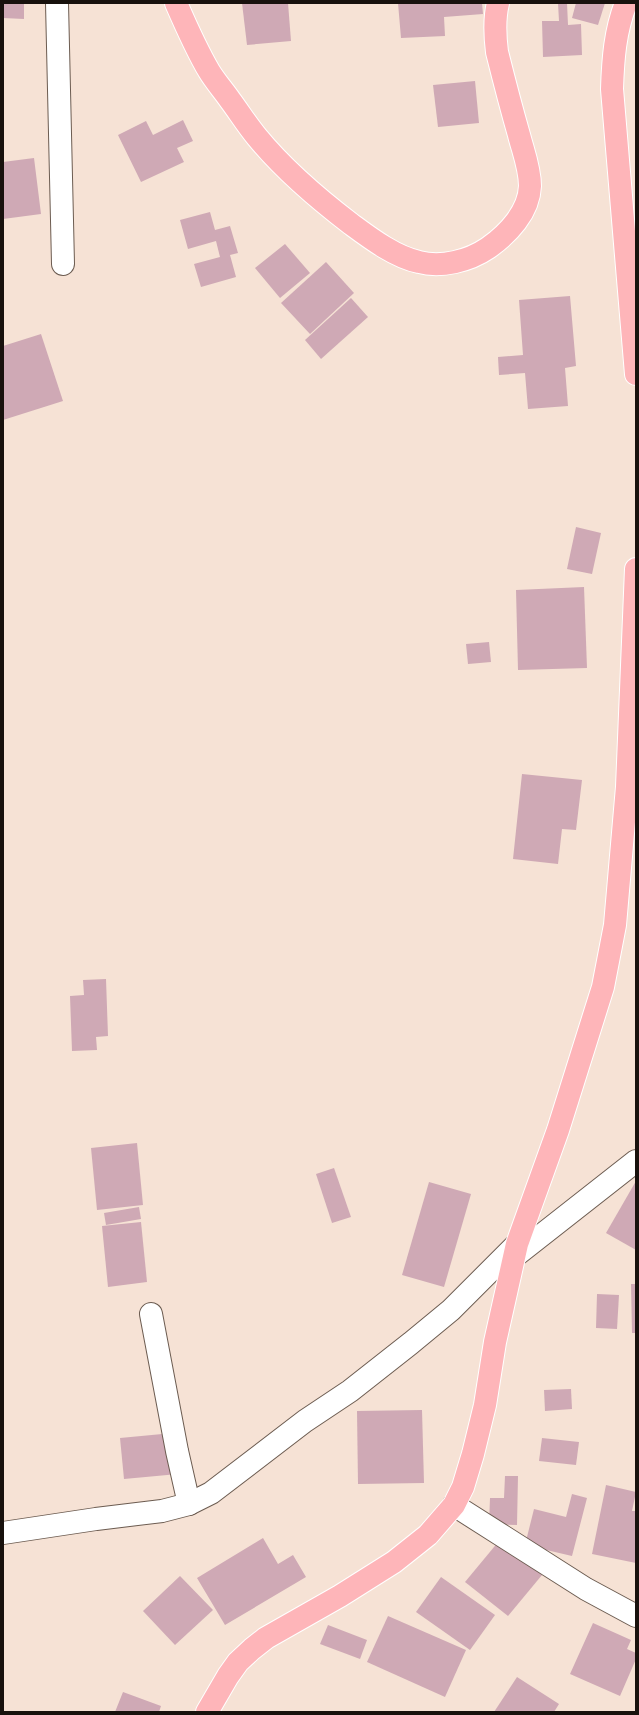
<svg xmlns="http://www.w3.org/2000/svg" width="639" height="1715" font-family="Lato,sans-serif">
<rect width="100%" height="100%" fill="#f6e2d5"/>
<g fill="#cfa9b5">
<path d="M 3,3 L 24,3 L 24,19 L 3,18 Z"/>
<path d="M 242,3 L 288,3 L 291,41 L 247,45 Z"/>
<path d="M 398,3 L 482,3 L 483,14 L 444,17 L 445,36 L 401,38 Z"/>
<path d="M 558,3 L 567,3 L 568,25 L 581,24 L 582,55 L 543,57 L 542,21 L 559,21 Z"/>
<path d="M 576,3 L 605,3 L 598,25 L 572,18 Z"/>
<path d="M 475,81 L 479,123 L 438,127 L 433,85 Z"/>
<path d="M 183,120 L 193,141 L 177,148 L 184,162 L 141,182 L 118,135 L 146,121 L 153,135 Z"/>
<path d="M 34,158 L 41,214 L 3,219 L 3,162 Z"/>
<path d="M 210,212 L 215,230 L 230,226 L 238,253 L 230,255 L 236,277 L 201,287 L 194,264 L 220,257 L 216,241 L 188,249 L 180,220 Z"/>
<path d="M 285,244 L 310,273 L 280,298 L 255,268 Z"/>
<path d="M 326,262 L 354,293 L 310,334 L 281,303 Z"/>
<path d="M 570,296 L 576,366 L 565,368 L 568,406 L 528,409 L 525,373 L 499,375 L 498,357 L 523,355 L 519,300 Z"/>
<path d="M 351,298 L 368,317 L 321,359 L 305,340 Z"/>
<path d="M 41,334 L 63,401 L 3,420 L 3,346 Z"/>
<path d="M 576,527 L 601,533 L 592,574 L 567,569 Z"/>
<path d="M 584,587 L 587,668 L 518,670 L 516,590 Z"/>
<path d="M 489,642 L 491,662 L 468,664 L 466,644 Z"/>
<path d="M 522,774 L 582,780 L 576,830 L 562,829 L 558,864 L 513,859 Z"/>
<path d="M 106,979 L 108,1036 L 96,1037 L 97,1050 L 72,1051 L 70,996 L 84,995 L 83,980 Z"/>
<path d="M 137,1143 L 143,1205 L 97,1210 L 91,1148 Z"/>
<path d="M 334,1168 L 351,1217 L 332,1223 L 316,1174 Z"/>
<path d="M 636,1181 L 636,1250 L 606,1233 Z"/>
<path d="M 429,1182 L 471,1194 L 444,1287 L 402,1275 Z"/>
<path d="M 139,1207 L 141,1219 L 106,1225 L 104,1213 Z"/>
<path d="M 141,1222 L 147,1282 L 108,1287 L 102,1226 Z"/>
<path d="M 631,1284 L 636,1284 L 636,1333 L 632,1333 Z"/>
<path d="M 597,1294 L 619,1295 L 617,1329 L 596,1328 Z"/>
<path d="M 571,1389 L 572,1409 L 545,1411 L 544,1390 Z"/>
<path d="M 422,1410 L 424,1483 L 358,1484 L 357,1411 Z"/>
<path d="M 173,1433 L 178,1474 L 124,1479 L 120,1438 Z"/>
<path d="M 542,1438 L 579,1442 L 576,1465 L 539,1461 Z"/>
<path d="M 505,1476 L 518,1476 L 517,1525 L 489,1524 L 490,1498 L 504,1498 Z"/>
<path d="M 606,1485 L 636,1492 L 632,1511 L 636,1511 L 636,1563 L 592,1554 Z"/>
<path d="M 572,1494 L 587,1498 L 572,1556 L 525,1545 L 534,1509 L 566,1517 Z"/>
<path d="M 263,1538 L 278,1564 L 293,1555 L 306,1577 L 225,1625 L 197,1578 Z"/>
<path d="M 499,1541 L 542,1575 L 508,1616 L 465,1582 Z"/>
<path d="M 180,1576 L 213,1610 L 175,1645 L 143,1611 Z"/>
<path d="M 441,1577 L 495,1615 L 470,1650 L 416,1612 Z"/>
<path d="M 388,1616 L 466,1650 L 445,1697 L 367,1662 Z"/>
<path d="M 593,1623 L 631,1640 L 627,1649 L 636,1653 L 636,1659 L 620,1696 L 570,1674 Z"/>
<path d="M 328,1625 L 367,1640 L 360,1659 L 320,1644 Z"/>
<path d="M 517,1677 L 559,1704 L 554,1712 L 494,1712 Z"/>
<path d="M 123,1692 L 161,1706 L 159,1712 L 115,1712 Z"/>
</g>
<g fill="none" stroke-linecap="round" stroke-linejoin="round">
<defs>
<g id="minor">
<path d="M 57,3 L 63,264"/>
<path d="M 515,1256 L 636,1161"/>
<path d="M 151,1314 L 177,1451 L 189,1504"/>
<path d="M 454,1505 L 586,1589 L 636,1616"/>
<path d="M 3,1533 L 96,1519 L 162,1511 L 189,1504 L 211,1493 L 305,1421 L 350,1391 L 411,1343 L 451,1310 L 517,1244"/>
</g>
<g id="major">
<path d="M 176,3 C 186,26 196,49 209,71 C 215,81 223,90 230,100 C 239,112 247,125 257,137 C 284,170 317,198 351,224 C 370,238 395,257 419,262 C 441,268 469,261 488,248 C 508,234 529,212 530,186 C 530,168 523,151 519,135 C 511,107 504,80 497,52 C 495,36 494,19 498,3"/>
<path d="M 626,3 C 615,31 613,59 612,89 L 636,374"/>
<path d="M 207,1712 L 228,1676 L 238,1662 L 252,1649 L 266,1638 L 340,1596 L 394,1562 L 428,1535 L 454,1505 L 463,1487 L 473,1454 L 485,1405 L 495,1342 L 517,1244 L 558,1130 L 603,987 L 615,925 L 627,787 L 636,569"/>
</g>
</defs>
<use href="#minor" stroke="#6c5c51" stroke-width="24"/>
<use href="#major" stroke="#fff" stroke-width="24"/>
<use href="#minor" stroke="#fff" stroke-width="22"/>
<use href="#major" stroke="#feb5b9" stroke-width="22"/>
</g>
<rect width="639" height="1715" fill="none" stroke="#18110d" stroke-width="8"/>
</svg>
